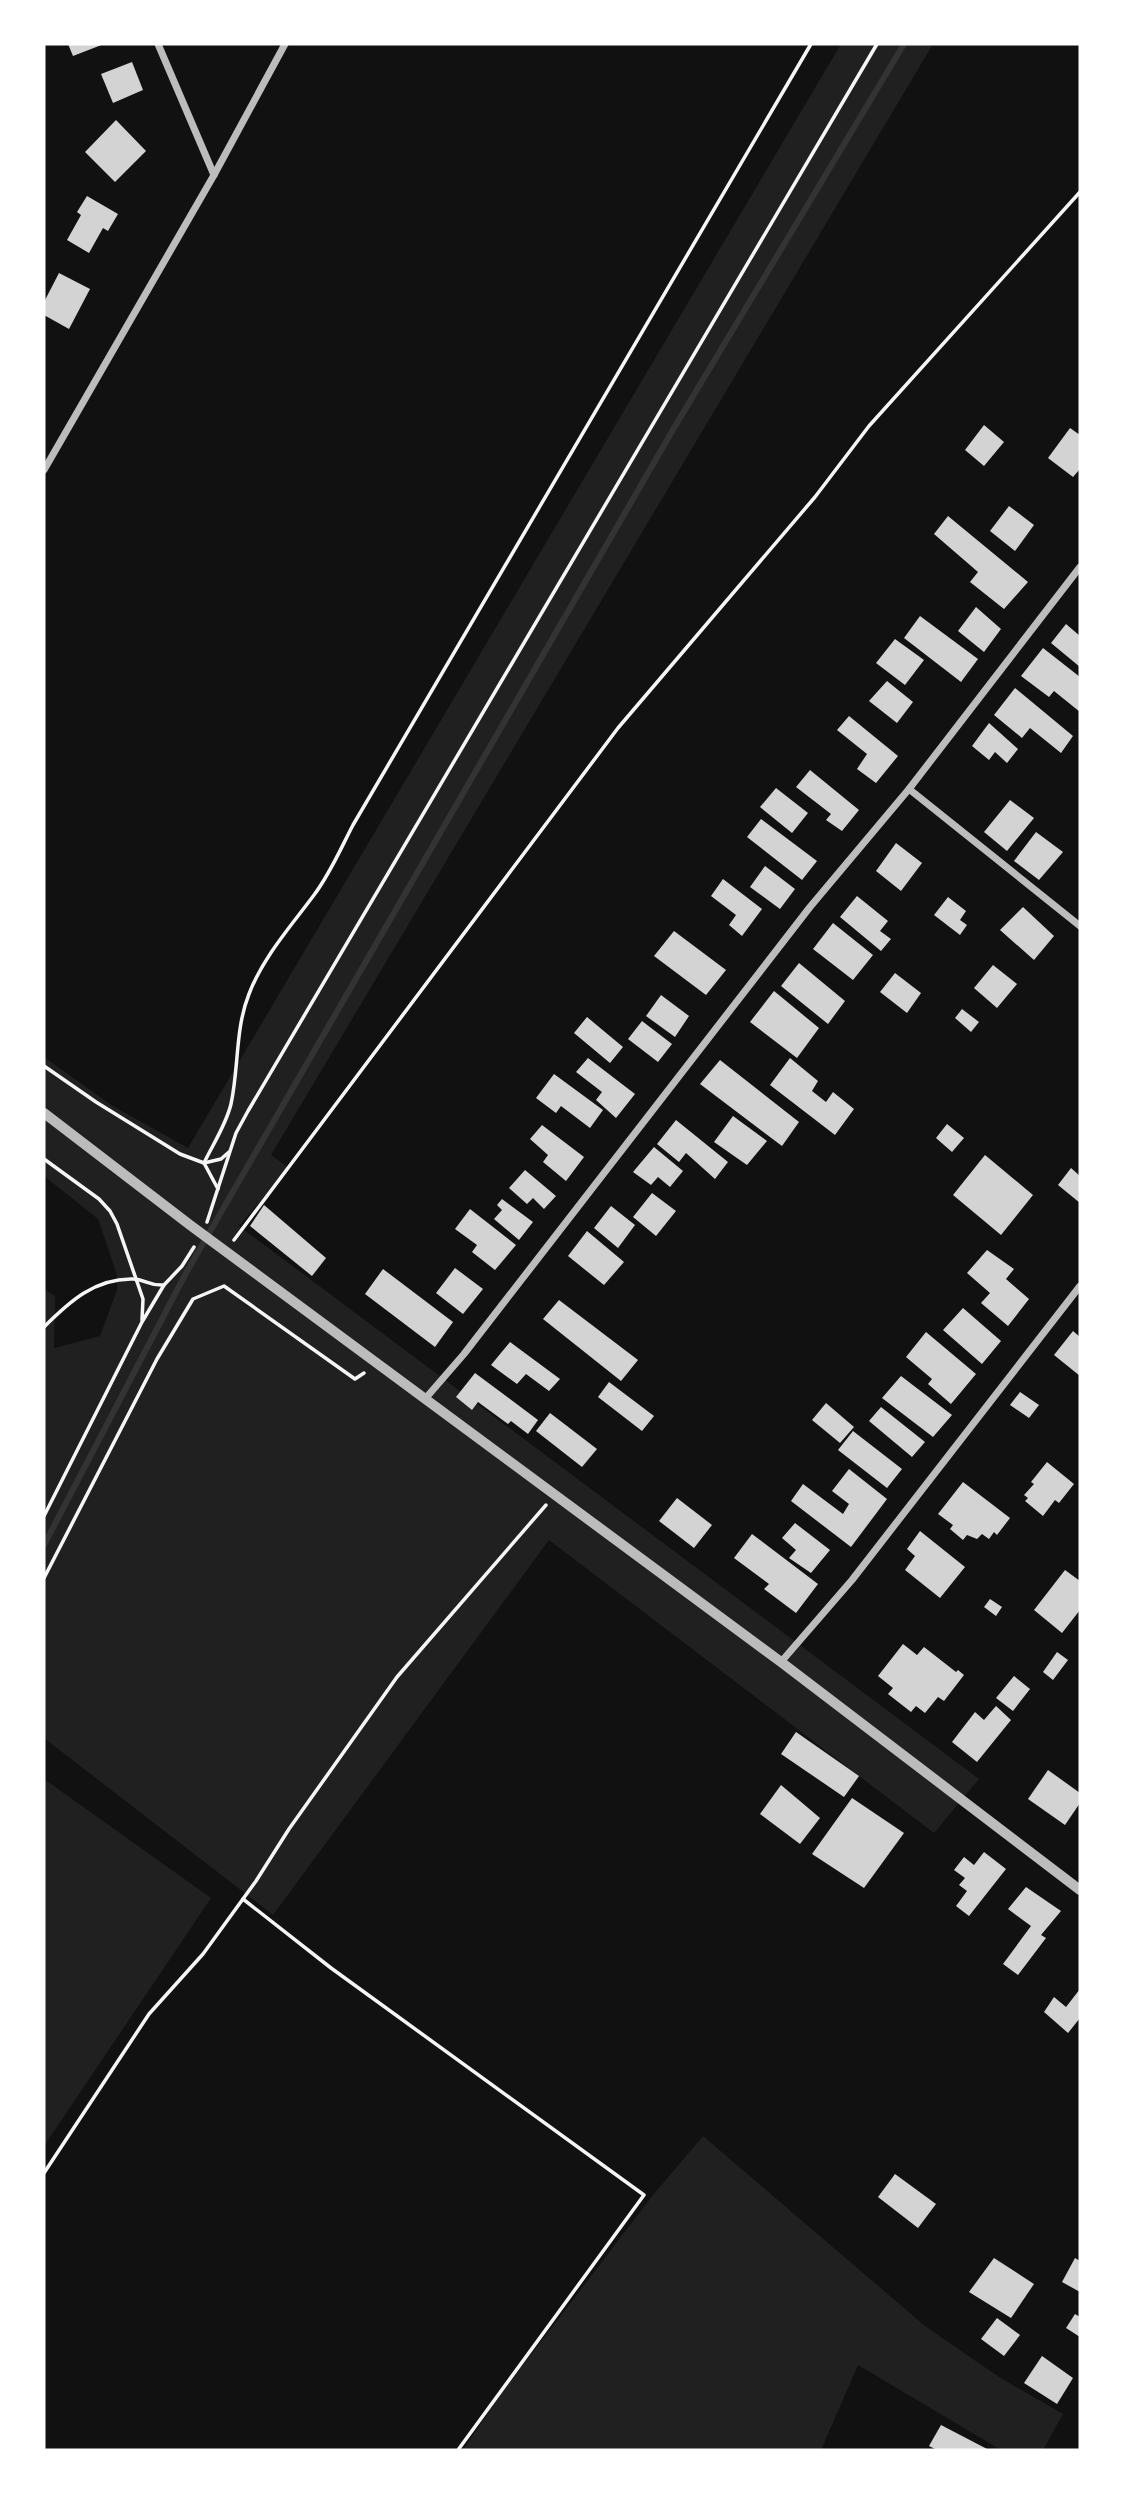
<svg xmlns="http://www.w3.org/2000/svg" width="1124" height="2494" font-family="'Alegreya Sans',sans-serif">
<rect width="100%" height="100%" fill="#111"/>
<g fill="#202020">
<path d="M 841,44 L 933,44 L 271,1155 L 289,1168 L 239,1226 L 979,1779 L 934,1833 L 549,1540 L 273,1915 L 44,1738 L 44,1289 L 55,1296 L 54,1348 L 100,1336 L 117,1290 L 117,1275 L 98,1219 L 44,1176 L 44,1057 L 111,1105 L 188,1148 Z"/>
<path d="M 44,1779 L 211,1898 L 44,2146 Z"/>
<path d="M 703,2136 L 925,2326 L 999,2377 L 1063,2414 L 1043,2450 L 1001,2450 L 858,2365 L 821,2450 L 463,2450 L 501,2394 L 653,2195 Z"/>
</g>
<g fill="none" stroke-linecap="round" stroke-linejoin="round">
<path stroke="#333" stroke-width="6" d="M 44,1545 L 186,1273 L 674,428 L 904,44"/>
</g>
<g fill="#d3d3d3">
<path d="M 68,44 L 104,44 L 73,56 Z"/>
<path d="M 132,62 L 143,90 L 113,103 L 101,74 Z"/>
<path d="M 116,120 L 146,151 L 115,182 L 85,152 Z"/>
<path d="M 87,196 L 118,214 L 108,231 L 103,228 L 89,253 L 67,240 L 81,215 L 77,212 Z"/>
<path d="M 59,273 L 90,289 L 69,329 L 44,315 L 44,302 Z"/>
<path d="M 984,425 L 1004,442 L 984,466 L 965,450 Z"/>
<path d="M 1070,428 L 1080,435 L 1080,469 L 1073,477 L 1048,458 Z"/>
<path d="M 1009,506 L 1034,525 L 1015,551 L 990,531 Z"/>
<path d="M 948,516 L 1028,582 L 1004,609 L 970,582 L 978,572 L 934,534 Z"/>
<path d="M 976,607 L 1001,629 L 984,652 L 958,631 Z"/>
<path d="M 920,616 L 978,659 L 961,682 L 904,638 Z"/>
<path d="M 1066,624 L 1080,636 L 1080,667 L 1051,643 Z"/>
<path d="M 895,639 L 924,660 L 905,685 L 876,663 Z"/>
<path d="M 1043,648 L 1080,677 L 1080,712 L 1054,691 L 1049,697 L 1021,676 Z"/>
<path d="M 887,681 L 913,702 L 897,723 L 869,701 Z"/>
<path d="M 1015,688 L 1073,736 L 1061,753 L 1030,728 L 1022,738 L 994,715 Z"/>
<path d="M 849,716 L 898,756 L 876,783 L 857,769 L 867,754 L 837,730 Z"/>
<path d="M 989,723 L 1018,749 L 1007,763 L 995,752 L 989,760 L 972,746 Z"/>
<path d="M 810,770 L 859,810 L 842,831 L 826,820 L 831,814 L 796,787 Z"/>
<path d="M 776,788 L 808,813 L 792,833 L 760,807 Z"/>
<path d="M 1010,800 L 1034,818 L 1007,851 L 984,832 Z"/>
<path d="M 761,819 L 817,861 L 802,880 L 747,837 Z"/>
<path d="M 1036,832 L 1063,852 L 1039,880 L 1014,861 Z"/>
<path d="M 896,843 L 922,863 L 901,891 L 876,871 Z"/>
<path d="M 765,866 L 795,889 L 780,909 L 750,887 Z"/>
<path d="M 723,879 L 762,909 L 742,936 L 729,925 L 736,915 L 711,896 Z"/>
<path d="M 857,896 L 888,921 L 880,931 L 891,939 L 881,951 L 840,917 Z"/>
<path d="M 948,897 L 966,911 L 960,920 L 967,925 L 960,935 L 934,915 Z"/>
<path d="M 1023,907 L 1054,936 L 1034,960 L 1000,930 Z"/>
<path d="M 833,923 L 873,955 L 853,980 L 813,949 Z"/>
<path d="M 674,931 L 726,970 L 706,995 L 654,956 Z"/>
<path d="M 799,963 L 845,1001 L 828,1024 L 781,986 Z"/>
<path d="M 993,965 L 1017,984 L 997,1008 L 974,988 Z"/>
<path d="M 895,973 L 921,993 L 907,1013 L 880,992 Z"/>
<path d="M 774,991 L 819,1028 L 797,1058 L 750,1022 Z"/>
<path d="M 661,995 L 689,1016 L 675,1037 L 646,1016 Z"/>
<path d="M 962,1009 L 979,1022 L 971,1032 L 955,1018 Z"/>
<path d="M 587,1017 L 623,1047 L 610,1063 L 574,1033 Z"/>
<path d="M 642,1021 L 672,1044 L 658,1062 L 628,1039 Z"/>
<path d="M 588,1058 L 635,1094 L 616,1118 L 596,1100 L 602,1092 L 576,1072 Z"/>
<path d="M 790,1058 L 818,1081 L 812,1091 L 826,1102 L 833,1092 L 854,1109 L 835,1135 L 770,1085 Z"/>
<path d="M 720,1060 L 799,1122 L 782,1146 L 700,1084 Z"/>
<path d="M 554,1074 L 603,1110 L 590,1128 L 561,1106 L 556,1113 L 536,1098 Z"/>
<path d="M 733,1116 L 767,1141 L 747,1165 L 714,1142 Z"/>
<path d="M 676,1120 L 728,1162 L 715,1179 L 686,1153 L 679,1162 L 657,1144 Z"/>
<path d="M 947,1124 L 964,1138 L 952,1152 L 936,1138 Z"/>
<path d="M 542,1125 L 584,1157 L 566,1181 L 543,1162 L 548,1155 L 530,1139 Z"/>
<path d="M 654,1147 L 683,1171 L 670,1187 L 658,1177 L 651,1185 L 633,1172 Z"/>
<path d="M 985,1155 L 1033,1195 L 1001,1235 L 953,1195 Z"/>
<path d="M 1071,1168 L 1080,1176 L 1080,1203 L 1058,1185 Z"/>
<path d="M 525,1170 L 556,1196 L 544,1209 L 533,1198 L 527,1204 L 509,1188 Z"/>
<path d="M 652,1193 L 676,1211 L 656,1236 L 633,1217 Z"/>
<path d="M 502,1199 L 533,1222 L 519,1240 L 494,1219 L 502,1210 L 497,1205 Z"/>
<path d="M 264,1205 L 326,1258 L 312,1276 L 250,1226 Z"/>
<path d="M 611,1206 L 635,1225 L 618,1248 L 594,1228 Z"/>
<path d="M 470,1209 L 516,1245 L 495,1270 L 472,1252 L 477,1245 L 455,1229 Z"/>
<path d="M 587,1231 L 624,1262 L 604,1285 L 568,1256 Z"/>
<path d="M 987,1250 L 1014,1269 L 1006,1279 L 1029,1299 L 1008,1326 L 981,1303 L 990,1293 L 967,1273 Z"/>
<path d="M 455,1268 L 483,1289 L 463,1314 L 436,1293 Z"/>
<path d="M 383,1269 L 453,1322 L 435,1347 L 365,1294 Z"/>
<path d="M 559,1300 L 638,1360 L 621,1381 L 543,1319 Z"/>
<path d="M 963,1308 L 1001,1341 L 982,1364 L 943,1330 Z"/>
<path d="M 1073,1331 L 1080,1337 L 1080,1376 L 1054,1355 Z"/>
<path d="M 926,1332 L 976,1374 L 951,1404 L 928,1384 L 932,1379 L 906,1357 Z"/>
<path d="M 510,1342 L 560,1379 L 549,1391 L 526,1374 L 517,1384 L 491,1365 Z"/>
<path d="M 475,1373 L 538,1420 L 528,1434 L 511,1421 L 508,1424 L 478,1402 L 472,1410 L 456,1397 Z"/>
<path d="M 901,1376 L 952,1415 L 933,1437 L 882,1398 Z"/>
<path d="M 609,1382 L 654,1416 L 642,1431 L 598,1397 Z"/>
<path d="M 1020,1392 L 1039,1405 L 1029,1418 L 1010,1405 Z"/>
<path d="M 826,1403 L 854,1427 L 840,1443 L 812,1420 Z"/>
<path d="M 881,1407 L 925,1442 L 912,1457 L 869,1421 Z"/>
<path d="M 550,1413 L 597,1449 L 582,1467 L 536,1431 Z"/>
<path d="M 853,1431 L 902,1469 L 887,1488 L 838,1450 Z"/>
<path d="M 1047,1462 L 1074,1484 L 1059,1503 L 1055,1500 L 1043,1516 L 1025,1501 L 1028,1498 L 1024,1495 L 1034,1484 L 1031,1482 Z"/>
<path d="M 849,1469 L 887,1499 L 851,1547 L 791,1501 L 803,1484 L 843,1514 L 849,1504 L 832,1491 Z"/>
<path d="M 963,1482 L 1010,1518 L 997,1535 L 994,1532 L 989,1539 L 982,1534 L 977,1539 L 967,1535 L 963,1540 L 950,1529 L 953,1525 L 938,1514 Z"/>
<path d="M 677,1498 L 712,1525 L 694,1548 L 659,1521 Z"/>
<path d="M 795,1523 L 830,1550 L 811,1573 L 789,1558 L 796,1550 L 782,1538 Z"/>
<path d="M 920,1531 L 965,1567 L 940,1598 L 905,1570 L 915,1556 L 907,1549 Z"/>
<path d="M 752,1534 L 818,1584 L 796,1613 L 764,1589 L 769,1584 L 734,1558 Z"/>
<path d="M 1065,1570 L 1080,1581 L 1080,1610 L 1062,1633 L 1034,1610 Z"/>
<path d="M 990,1599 L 1002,1607 L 996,1616 L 984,1607 Z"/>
<path d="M 903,1644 L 917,1655 L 924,1647 L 956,1672 L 958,1670 L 964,1675 L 944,1701 L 938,1697 L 925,1713 L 916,1706 L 911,1712 L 888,1694 L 893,1688 L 878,1676 Z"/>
<path d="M 1057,1652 L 1068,1660 L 1053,1680 L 1043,1672 Z"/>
<path d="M 1014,1676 L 1030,1689 L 1013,1711 L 996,1698 Z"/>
<path d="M 996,1706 L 1011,1720 L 977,1762 L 952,1742 L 975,1712 L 984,1720 Z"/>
<path d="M 796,1732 L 859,1776 L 844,1797 L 781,1754 Z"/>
<path d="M 1048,1770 L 1080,1793 L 1080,1803 L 1065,1825 L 1028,1799 Z"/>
<path d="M 781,1785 L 820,1818 L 800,1844 L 760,1814 Z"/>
<path d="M 852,1798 L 904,1833 L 864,1888 L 812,1854 Z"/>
<path d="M 984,1852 L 1006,1869 L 969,1916 L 956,1906 L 967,1891 L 959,1885 L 965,1878 L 954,1870 L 964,1857 L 974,1865 Z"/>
<path d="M 1026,1887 L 1061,1911 L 1041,1935 L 1046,1938 L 1018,1975 L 1003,1964 L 1031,1926 L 1008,1909 Z"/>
<path d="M 1080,1989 L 1080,2018 L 1068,2033 L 1044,2012 L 1054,1997 L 1066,2007 Z"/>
<path d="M 895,2174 L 936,2204 L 918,2228 L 878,2197 Z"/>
<path d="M 994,2258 L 1034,2284 L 1011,2318 L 969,2292 Z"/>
<path d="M 1075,2258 L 1080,2261 L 1080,2292 L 1062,2282 Z"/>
<path d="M 1075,2314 L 1080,2317 L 1080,2337 L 1066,2328 Z"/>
<path d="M 997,2318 L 1020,2335 L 1004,2356 L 981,2339 Z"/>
<path d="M 1042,2356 L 1073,2378 L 1057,2404 L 1024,2383 Z"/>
<path d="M 941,2425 L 989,2450 L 937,2450 L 929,2446 Z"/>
</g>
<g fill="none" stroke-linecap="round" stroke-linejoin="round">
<g stroke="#f5f5f5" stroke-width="3.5">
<path d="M 44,1066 L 96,1102 L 180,1154 L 204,1163 L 221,1159 L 229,1152"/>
<path d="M 44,1159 L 99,1199 L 110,1211 L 117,1224 L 143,1299 L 142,1320"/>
<path d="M 204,1163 C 213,1144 226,1125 231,1104 C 239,1067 235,1029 249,994 C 263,957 291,926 314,895 C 330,874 341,848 353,825 L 811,44"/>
<path d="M 204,1163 L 218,1189"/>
<path d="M 207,1222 L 236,1133 L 248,1111 L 877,44"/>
<path d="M 234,1240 L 618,728 L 815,497 L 869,426 L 1080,192"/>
<path d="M 44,1327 C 69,1302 95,1278 133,1279 C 145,1279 148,1286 164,1285"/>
<path d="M 44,1516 L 142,1322 L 164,1285 L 182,1266 L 194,1247"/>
<path d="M 44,1578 L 157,1359 L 193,1299 L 224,1286 L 355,1379 L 364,1373"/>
<path d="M 243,1899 L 331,1968 L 644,2195 L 458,2450"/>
<path d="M 44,2173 L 149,2014 L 203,1954 L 256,1881 L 289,1829 L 397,1677 L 546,1505"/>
</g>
<g stroke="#bcbcbc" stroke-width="7">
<path d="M 158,44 L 214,175"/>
<path d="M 44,470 L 214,175 L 285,44"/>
<path d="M 909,789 L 1080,926"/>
<path d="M 425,1399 L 464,1354 L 810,907 L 909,789 L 1080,567"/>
<path d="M 781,1662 L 852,1580 L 1080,1286"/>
</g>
<path stroke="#bcbcbc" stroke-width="10" d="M 44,1113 L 190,1225 L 781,1662 L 1080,1890"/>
</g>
<rect width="1124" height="2494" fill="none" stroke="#ffffff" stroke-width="91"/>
</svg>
